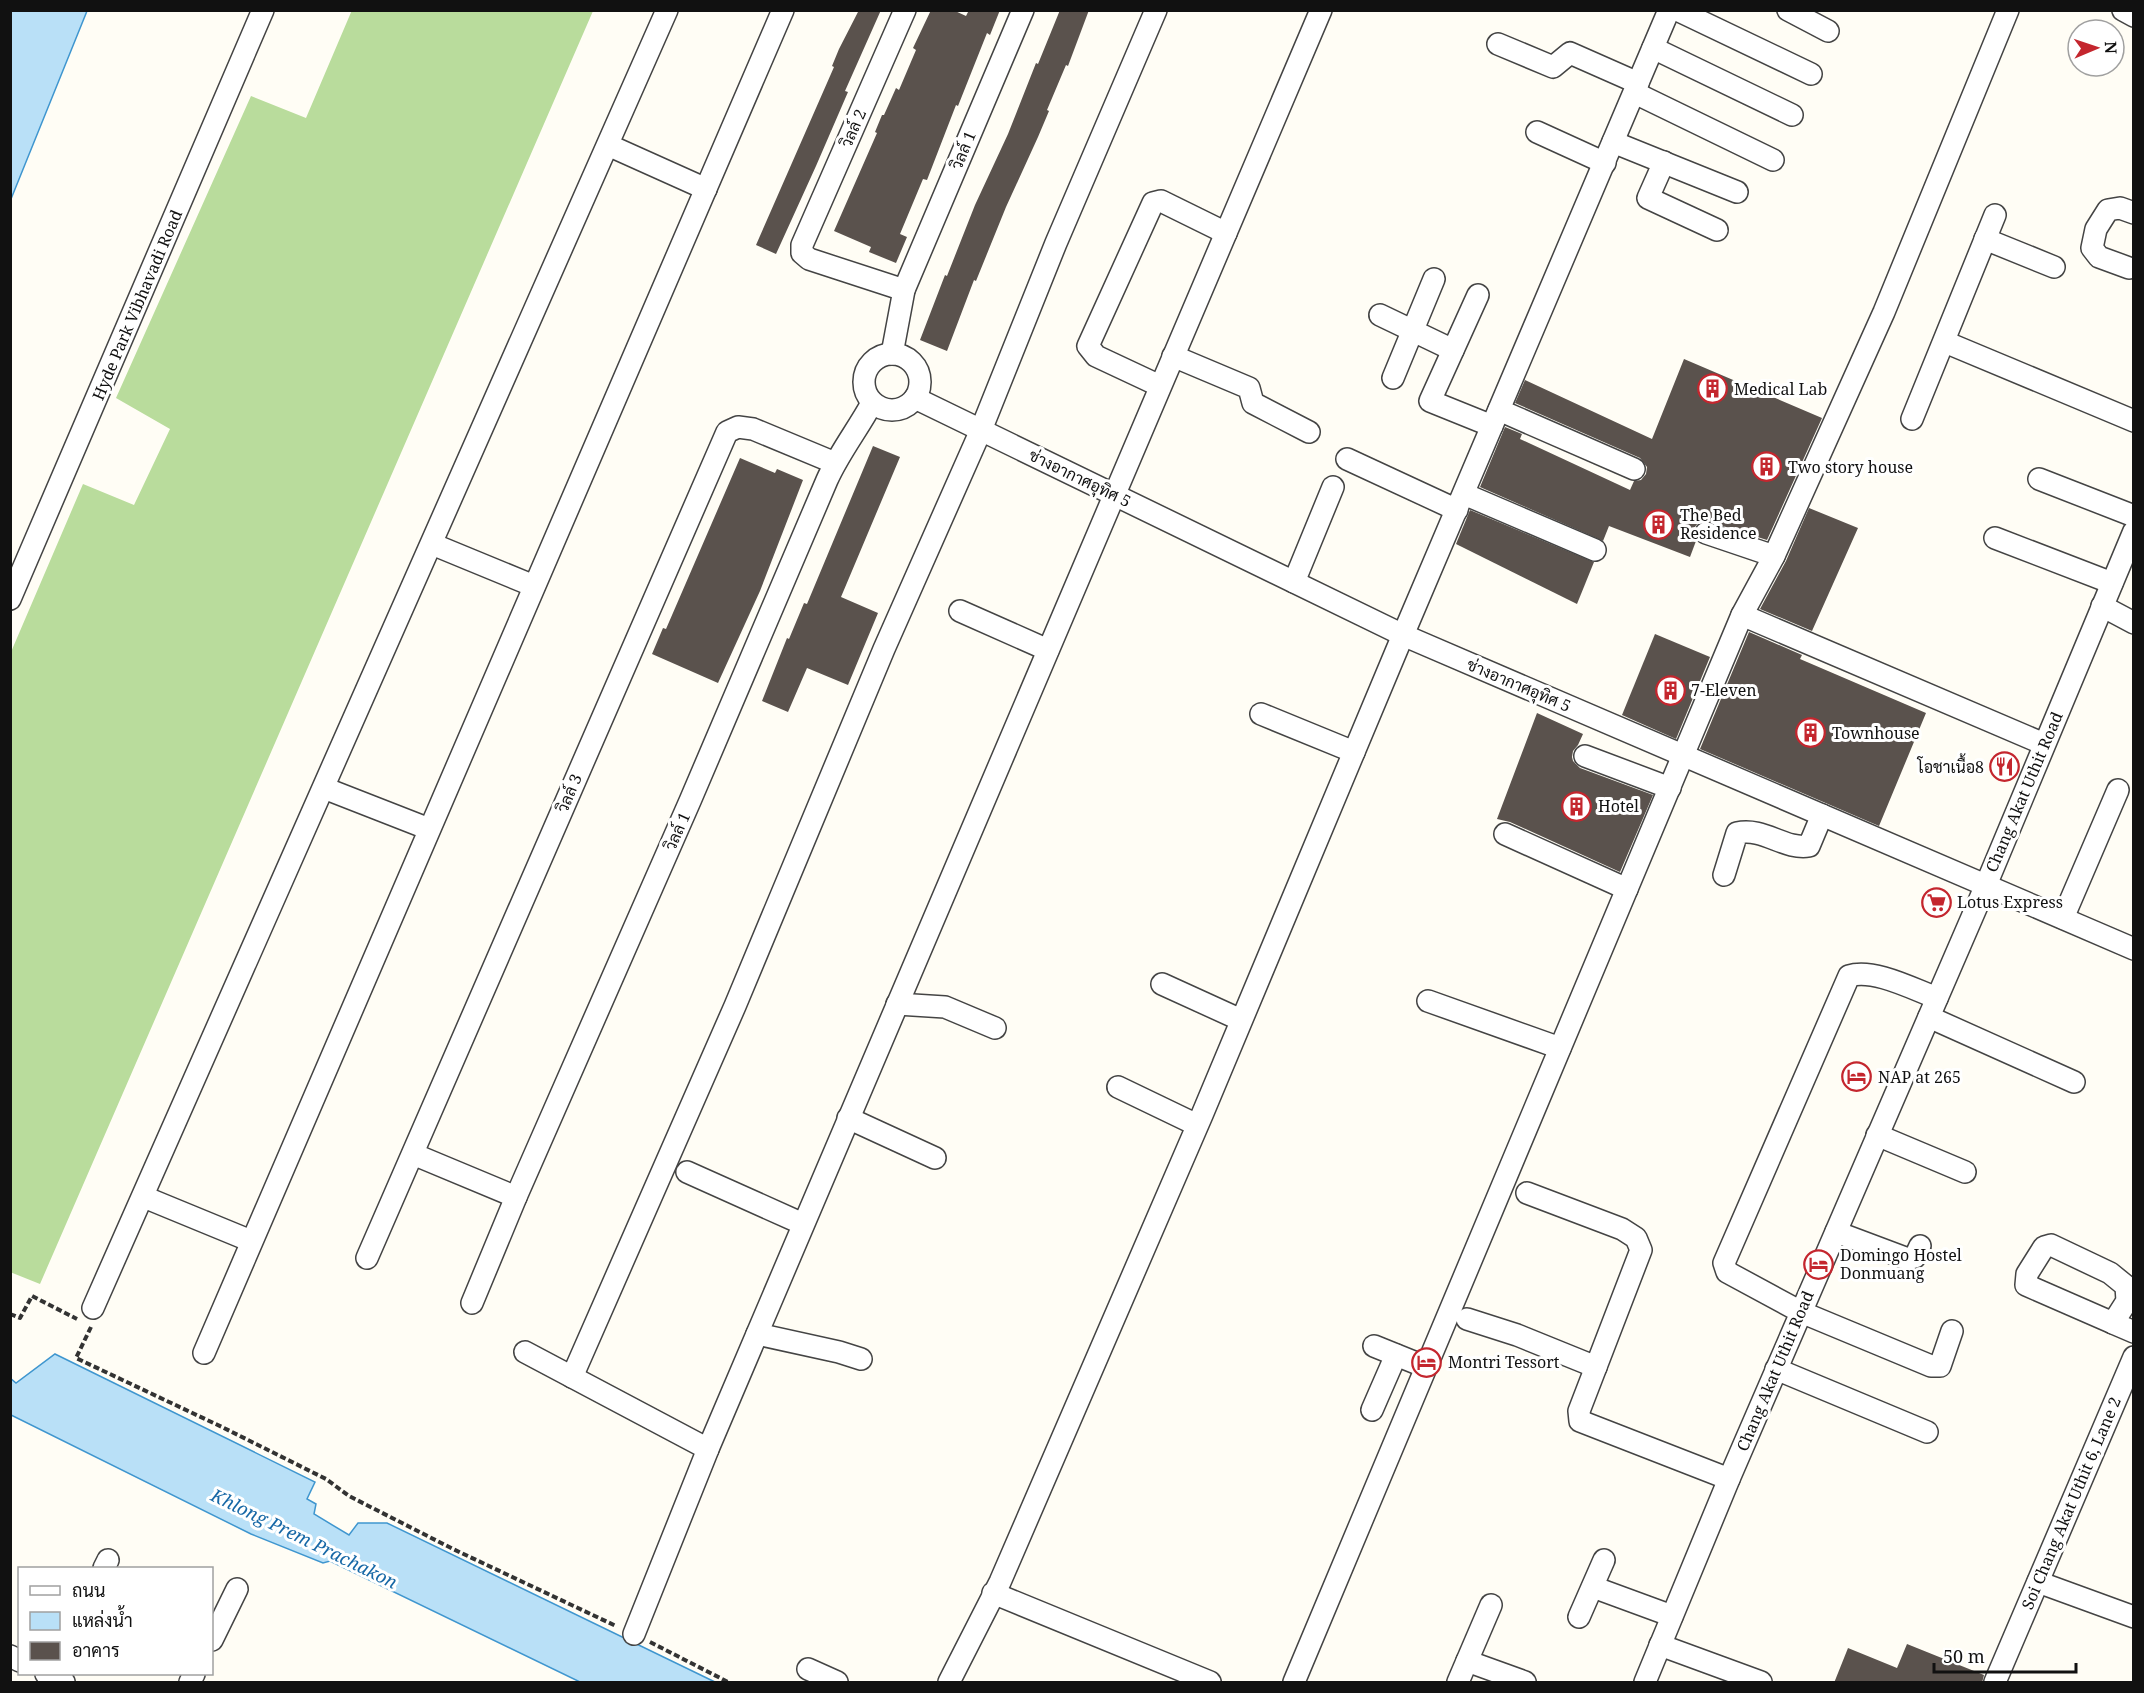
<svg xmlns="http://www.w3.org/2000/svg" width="2144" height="1693" font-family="'Noto Serif',Sarabun,serif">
<rect width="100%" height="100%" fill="#fffdf5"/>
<path fill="#b9dc9c" d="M 352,10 L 593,11 L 40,1284 L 10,1272 L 11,652 L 83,484 L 134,505 L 170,429 L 116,398 L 251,96 L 306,118 Z"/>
<g fill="#b9e0f7" stroke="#3f96cf" stroke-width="1.5">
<path d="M 11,10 L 87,11 L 11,199 L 10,11 Z"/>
<path d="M 55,1354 L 315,1482 L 307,1499 L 316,1504 L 314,1514 L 349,1535 L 358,1523 L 387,1523 L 715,1682 L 580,1682 L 330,1561 L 323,1563 L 251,1534 L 11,1415 L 10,1378 L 16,1383 Z"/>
</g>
<g fill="#5a524d">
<path d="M 859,10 L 881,10 L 845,91 L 848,92 L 816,166 L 776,254 L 756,245 L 834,67 L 832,66 L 839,49 Z"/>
<path d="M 931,10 L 953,10 L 966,16 L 969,10 L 1000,10 L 990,35 L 987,33 L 958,106 L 956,105 L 927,180 L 923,179 L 900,234 L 907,237 L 896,263 L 869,252 L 871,247 L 834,231 L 877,133 L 875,132 L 882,115 L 884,115 L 896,88 L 899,90 L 916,50 L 913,48 Z"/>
<path d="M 1060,10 L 1089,10 L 1068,66 L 1066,65 L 1047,110 L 1049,111 L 1038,137 L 1006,207 L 976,281 L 974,280 L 947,351 L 920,340 L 945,275 L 947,276 L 975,205 L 1008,134 L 1036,63 L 1038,64 Z"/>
<path d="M 1684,359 L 1822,418 L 1767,540 L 1704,520 L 1698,523 L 1694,528 L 1693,535 L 1696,541 L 1690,557 L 1609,526 L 1603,541 L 1480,487 L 1505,427 L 1522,434 L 1520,439 L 1630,490 L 1634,481 L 1641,480 L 1646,474 L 1647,467 L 1640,458 L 1515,403 L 1525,380 L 1652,439 Z"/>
<path d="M 873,446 L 900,457 L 841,597 L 878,613 L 848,685 L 807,668 L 788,712 L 762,701 L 787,638 L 789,639 L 804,603 L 807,604 Z"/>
<path d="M 740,458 L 775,473 L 777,469 L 803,480 L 760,591 L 718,683 L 652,654 L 663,628 L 666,629 Z"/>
<path d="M 1809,508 L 1858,528 L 1812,631 L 1760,609 L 1786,561 Z"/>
<path d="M 1470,510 L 1594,562 L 1577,604 L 1456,544 Z"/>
<path d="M 1749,632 L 1802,655 L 1800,659 L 1926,713 L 1879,826 L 1700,749 Z"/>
<path d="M 1655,634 L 1710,657 L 1676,739 L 1622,715 Z"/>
<path d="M 1537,713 L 1583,734 L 1578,745 L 1573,751 L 1572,757 L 1573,761 L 1580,768 L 1653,795 L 1620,872 L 1510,822 L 1497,819 Z"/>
<path d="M 1907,1644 L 1984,1675 L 1982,1683 L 1834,1683 L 1848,1648 L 1897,1668 Z"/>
</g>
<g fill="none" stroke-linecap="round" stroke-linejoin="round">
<defs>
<g id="minor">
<path d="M 1677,10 L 1811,74"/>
<path d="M 1788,10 L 1828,31"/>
<path d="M 2123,10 L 2134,16"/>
<path d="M 1498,44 L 1553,67 L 1570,53 L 1638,83"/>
<path d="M 1653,48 L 1792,115"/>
<path d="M 1635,93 L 1773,160"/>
<path d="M 1537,132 L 1605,163"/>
<path d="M 1613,142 L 1737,192"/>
<path d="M 608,145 L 706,189"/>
<path d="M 1664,162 L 1648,198 L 1717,230"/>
<path d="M 1985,239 L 2054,267"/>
<path d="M 2129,268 L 2099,257 L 2092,248 L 2096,229 L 2108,210 L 2120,208 L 2134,213"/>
<path d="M 904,290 L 809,259 L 802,253 L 802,245 L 905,10"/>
<path d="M 1478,295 L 1430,401 L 1492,426"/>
<path d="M 1380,315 L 1453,350"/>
<path d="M 1945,342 L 2134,421"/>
<circle cx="892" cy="382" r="28"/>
<path d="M 892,354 L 904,290 L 1023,10"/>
<path d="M 1173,356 L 1249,388 L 1253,403 L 1309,432"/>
<path d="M 1393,378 L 1434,279"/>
<path d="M 1160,386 L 1096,356 L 1088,346 L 1153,203 L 1161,201 L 1226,233"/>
<path d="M 915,398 L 1403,635 L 2134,949"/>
<path d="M 1499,410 L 1634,469"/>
<path d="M 1912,419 L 1995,215"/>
<path d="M 1347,459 L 1457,510"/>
<path d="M 2039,479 L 2134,516"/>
<path d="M 1464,494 L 1595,550"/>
<path d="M 1706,533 L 1774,556"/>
<path d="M 1995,538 L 2112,583"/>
<path d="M 432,544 L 534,586"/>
<path d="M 1294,582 L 1333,487"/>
<path d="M 10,599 L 263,10"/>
<path d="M 2102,606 L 2134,623"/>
<path d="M 960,611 L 1048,650"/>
<path d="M 1742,615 L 2044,744"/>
<path d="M 1261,714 L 1354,752"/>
<path d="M 1585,756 L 1670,788"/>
<path d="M 324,788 L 429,829"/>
<path d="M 1505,834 L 1627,889"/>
<path d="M 1724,875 L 1737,833 C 1764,827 1784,850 1809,846 L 1822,815"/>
<path d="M 2063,918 L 2118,790"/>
<path d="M 1162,984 L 1241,1020"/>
<path d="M 1937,998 C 1913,989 1873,968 1849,976 L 1724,1263 L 1727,1272 L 1801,1312 L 1931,1366 L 1940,1366 L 1952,1331"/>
<path d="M 1428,1001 L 1560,1048"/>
<path d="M 897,1004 L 945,1007 L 995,1028"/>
<path d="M 1929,1017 L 2074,1082"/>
<path d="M 1118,1087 L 1197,1125"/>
<path d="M 848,1118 L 935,1158"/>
<path d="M 1877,1135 L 1965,1172"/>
<path d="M 413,1154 L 516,1197"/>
<path d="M 687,1172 L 803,1224"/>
<path d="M 1527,1193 L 1622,1229 L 1636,1238 L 1641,1250 L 1579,1411 L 1580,1421 L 1729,1479"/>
<path d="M 144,1197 L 251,1241"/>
<path d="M 1836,1232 L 1908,1259 L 1915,1257 L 1920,1246"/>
<path d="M 2051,1245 L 2110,1273 L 2126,1286 L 2127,1301 L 2113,1323 L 2026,1285 L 2027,1274 L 2044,1247 Z"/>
<path d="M 367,1258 L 727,432 L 738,427 L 753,429 L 835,463"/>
<path d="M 472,1303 L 516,1197 L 690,801 L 827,480 C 839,453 858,429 872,403"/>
<path d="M 93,1308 L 667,10"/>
<path d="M 1467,1319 L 1517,1335 L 1596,1367"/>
<path d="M 2113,1323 L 2134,1332"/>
<path d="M 757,1334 L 839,1352 L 861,1359"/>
<path d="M 1374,1346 L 1426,1367"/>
<path d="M 525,1352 L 708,1449"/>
<path d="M 204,1353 L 783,10"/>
<path d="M 1776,1369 L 1927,1432"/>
<path d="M 572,1377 L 735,1006 L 884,649 L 981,430 L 1056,243 L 1156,10"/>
<path d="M 1372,1410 L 1396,1355"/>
<path d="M 104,1568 L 108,1560"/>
<path d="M 2038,1582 L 2134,1617"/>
<path d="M 1593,1587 L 1672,1616"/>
<path d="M 993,1593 L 1210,1682"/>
<path d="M 1579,1617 L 1604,1560"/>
<path d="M 634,1634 L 708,1449 L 1321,10"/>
<path d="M 212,1640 L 237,1589"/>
<path d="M 1660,1645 L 1761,1682"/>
<path d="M 10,1656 L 20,1661"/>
<path d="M 1467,1661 L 1525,1682"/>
<path d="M 808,1669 L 837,1682"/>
<path d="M 46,1674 L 64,1682"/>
<path d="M 190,1682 L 194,1674"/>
<path d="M 949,1682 L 1000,1582 L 1202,1115 L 1403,635 L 1669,10"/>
<path d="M 1294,1682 L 1742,615 L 1774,556 L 1884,312 L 2008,10"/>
<path d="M 1458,1682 L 1491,1605"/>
<path d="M 1645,1682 L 1729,1479 L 1986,885 L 2134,531"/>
<path d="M 1995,1682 L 2134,1357"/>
</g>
</defs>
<use href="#minor" stroke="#444" stroke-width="24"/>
<g stroke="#333" stroke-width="4" stroke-dasharray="6 3" stroke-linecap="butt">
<path d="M 10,1314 L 20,1318 L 32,1296 L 77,1319"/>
<path d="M 91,1327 L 76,1358 L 222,1427 L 326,1479 L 349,1496 L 453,1549 L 616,1626"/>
<path d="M 650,1642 L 728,1682"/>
</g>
<use href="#minor" stroke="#fff" stroke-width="21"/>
</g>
<defs>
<symbol id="building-ring" viewBox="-11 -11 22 22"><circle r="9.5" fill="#fff" stroke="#c4262e" stroke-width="1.5"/><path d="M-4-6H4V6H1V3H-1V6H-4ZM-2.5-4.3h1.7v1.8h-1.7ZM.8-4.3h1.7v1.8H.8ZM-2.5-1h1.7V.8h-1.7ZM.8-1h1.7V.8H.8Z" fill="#c4262e"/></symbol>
<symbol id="restaurant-ring" viewBox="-11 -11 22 22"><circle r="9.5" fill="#fff" stroke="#c4262e" stroke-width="1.5"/><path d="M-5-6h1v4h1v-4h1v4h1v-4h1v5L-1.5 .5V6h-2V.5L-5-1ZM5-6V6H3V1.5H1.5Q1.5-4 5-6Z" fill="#c4262e"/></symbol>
<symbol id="supermarket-ring" viewBox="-11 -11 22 22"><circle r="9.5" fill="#fff" stroke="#c4262e" stroke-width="1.5"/><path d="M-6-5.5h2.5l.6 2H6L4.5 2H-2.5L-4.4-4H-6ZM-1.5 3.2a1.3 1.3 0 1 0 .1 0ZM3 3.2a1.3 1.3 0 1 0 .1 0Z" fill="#c4262e"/></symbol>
<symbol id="hotel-ring" viewBox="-11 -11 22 22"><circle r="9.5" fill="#fff" stroke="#c4262e" stroke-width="1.5"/><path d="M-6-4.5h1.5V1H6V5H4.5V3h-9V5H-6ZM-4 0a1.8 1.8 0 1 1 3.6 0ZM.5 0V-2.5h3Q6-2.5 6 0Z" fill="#c4262e"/></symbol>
</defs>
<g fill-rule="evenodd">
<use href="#building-ring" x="1696" y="372" width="33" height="33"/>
<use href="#building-ring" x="1750" y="450" width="33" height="33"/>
<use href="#building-ring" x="1642" y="508" width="33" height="33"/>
<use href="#building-ring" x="1654" y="674" width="33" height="33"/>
<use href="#building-ring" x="1794" y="716" width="33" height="33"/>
<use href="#restaurant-ring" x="1988" y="750" width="33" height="33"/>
<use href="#building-ring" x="1560" y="790" width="33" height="33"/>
<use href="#supermarket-ring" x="1920" y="886" width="33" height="33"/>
<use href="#hotel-ring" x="1840" y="1060" width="33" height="33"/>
<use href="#hotel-ring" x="1802" y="1248" width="33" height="33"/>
<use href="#hotel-ring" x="1410" y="1346" width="33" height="33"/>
</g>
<g text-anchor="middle" stroke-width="6" stroke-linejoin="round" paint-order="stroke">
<g font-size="16" fill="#111" stroke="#fff">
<text transform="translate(853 128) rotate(-66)" y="6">วิลล์ 2</text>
<text transform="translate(963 150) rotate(-67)" y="6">วิลล์ 1</text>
<text transform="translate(137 305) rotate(-67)" y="6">Hyde Park Vibhavadi Road</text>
<text transform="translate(1080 478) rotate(26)" y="6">ช่างอากาศอุทิศ 5</text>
<text transform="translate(1519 685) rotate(23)" y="6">ช่างอากาศอุทิศ 5</text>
<text transform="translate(2024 792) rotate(-67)" y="6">Chang Akat Uthit Road</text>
<text transform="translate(569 793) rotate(-67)" y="6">วิลล์ 3</text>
<text transform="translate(677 831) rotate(-66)" y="6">วิลล์ 1</text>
<text transform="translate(1775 1371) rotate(-67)" y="6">Chang Akat Uthit Road</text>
<text transform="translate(2071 1503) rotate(-67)" y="6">Soi Chang Akat Uthit 6, Lane 2</text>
</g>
<g font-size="16" fill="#111" stroke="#fff" text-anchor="start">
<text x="1734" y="395">Medical Lab</text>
<text x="1788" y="473">Two story house</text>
<text x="1680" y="521">The Bed<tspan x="1680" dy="18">Residence</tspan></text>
<text x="1691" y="696">7-Eleven</text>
<text x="1832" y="739">Townhouse</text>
<text x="1984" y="773" text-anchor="end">โอชาเนื้อ8</text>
<text x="1598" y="812">Hotel</text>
<text x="1957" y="908">Lotus Express</text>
<text x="1878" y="1083">NAP at 265</text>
<text x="1840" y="1261">Domingo Hostel<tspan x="1840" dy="18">Donmuang</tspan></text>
<text x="1448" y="1368">Montri Tessort</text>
</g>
<g font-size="18" font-style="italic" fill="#1768a6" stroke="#fff">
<text transform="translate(304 1539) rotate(26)" y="6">Khlong Prem Prachakon</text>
</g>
</g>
<rect width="2144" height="1693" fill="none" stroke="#111111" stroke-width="24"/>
<rect x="18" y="1567" width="195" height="108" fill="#ffffff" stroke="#a0a0a0" stroke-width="1.5"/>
<rect x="30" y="1586" width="30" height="9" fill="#ffffff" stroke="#a0a0a0" stroke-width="1.5"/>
<text x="72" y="1597" font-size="18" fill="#111111">ถนน</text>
<rect x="30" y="1612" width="30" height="18" fill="#b9e0f7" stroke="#a0a0a0" stroke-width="1.5"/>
<text x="72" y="1627" font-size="18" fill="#111111">แหล่งน้ำ</text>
<rect x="30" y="1642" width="30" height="18" fill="#5a524d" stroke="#a0a0a0" stroke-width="1.5"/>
<text x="72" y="1657" font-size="18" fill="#111111">อาคาร</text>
<g transform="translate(2096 48) rotate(88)"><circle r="28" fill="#ffffff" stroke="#a0a0a0" stroke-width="1.5"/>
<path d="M0-4.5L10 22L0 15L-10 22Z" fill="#c4262e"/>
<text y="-9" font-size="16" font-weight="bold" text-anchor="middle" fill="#111111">N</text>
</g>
<path d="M1934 1663v9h142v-9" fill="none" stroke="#111111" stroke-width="3"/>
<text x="1943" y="1663" font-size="18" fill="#111111" stroke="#ffffff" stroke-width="4.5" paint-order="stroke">50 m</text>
</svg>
